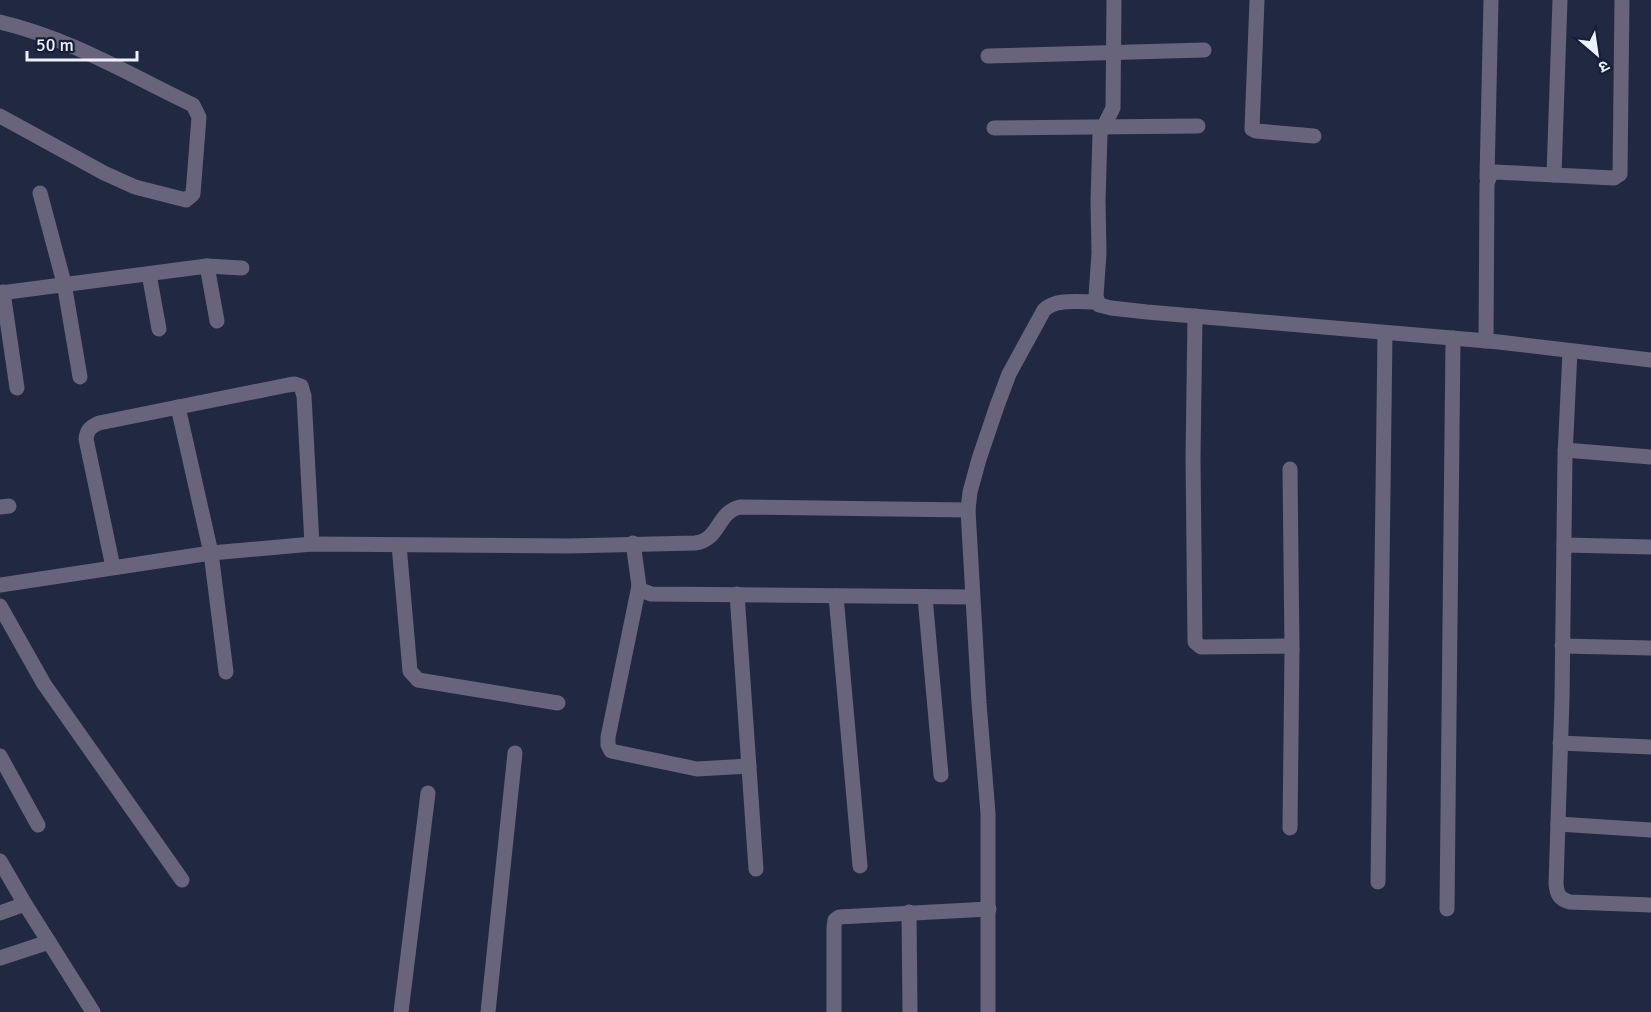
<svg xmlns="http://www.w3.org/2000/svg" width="1651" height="1012" font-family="Signika,'Noto Sans Devanagari',sans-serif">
<rect width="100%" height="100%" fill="#202842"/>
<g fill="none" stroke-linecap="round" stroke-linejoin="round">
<g stroke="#68647b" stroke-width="15">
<path d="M 1114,0 L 1113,108 L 1100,134 L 1098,201 L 1099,253 L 1096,296 L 1099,305 L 1111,308 L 1147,312 L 1499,342 L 1651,360"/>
<path d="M 1257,0 L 1252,129 L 1256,131 L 1314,136"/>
<path d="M 0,22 C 69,38 130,75 193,105 L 199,117 L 193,194 L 186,200 L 135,187 L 104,173 L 0,116"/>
<path d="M 988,56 L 1204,50"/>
<path d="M 994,128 L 1198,126"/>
<path d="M 1554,175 L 1560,0"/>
<path d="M 1487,178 L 1491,0"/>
<path d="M 40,193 L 64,283 L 80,377"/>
<path d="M 207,266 L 217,321"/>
<path d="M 149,274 L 159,329"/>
<path d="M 3,292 L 17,388"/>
<path d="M 0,293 L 207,266 L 242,268"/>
<path d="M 1195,316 L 1193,458 L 1195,642 L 1201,647 L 1284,646 L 1290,647 L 1292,650 L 1290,828"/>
<path d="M 1486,341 L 1487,184 L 1490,175 L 1495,172 L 1614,178 L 1620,174 L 1622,0"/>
<path d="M 1570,351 L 1565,456 L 1562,699 L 1556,884 C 1557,894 1559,899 1570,902 L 1651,905"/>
<path d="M 178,407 L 211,553 L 226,672"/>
<path d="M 1565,450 L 1651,457"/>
<path d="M 1290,469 L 1292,650"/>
<path d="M 0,507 L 9,506"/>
<path d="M 633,543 L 639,586 L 641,590 L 651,594 L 972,597"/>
<path d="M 399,545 L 410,671 L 418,680 L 558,703"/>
<path d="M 1564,545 L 1651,547"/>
<path d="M 113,567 L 86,439 C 87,430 90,427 99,423 L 288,385 L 295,384 L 301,386 L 304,396 L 312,544"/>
<path d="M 0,585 L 211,553 L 312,544 L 568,546 L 695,543 C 720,540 717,512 740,507 L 968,510"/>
<path d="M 639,586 L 608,737 L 608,745 L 611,751 L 697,769 L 749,766"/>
<path d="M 737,594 L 756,869"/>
<path d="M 836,596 L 860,866"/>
<path d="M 925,597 L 941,775"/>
<path d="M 0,606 L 44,684 L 182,880"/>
<path d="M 1562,646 L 1651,648"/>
<path d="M 1560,743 L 1651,747"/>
<path d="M 0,756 L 38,825"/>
<path d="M 1558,824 L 1651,830"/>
<path d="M 0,861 L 25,904 L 93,1012"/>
<path d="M 1378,882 L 1385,334"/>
<path d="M 1447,909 L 1453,338"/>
<path d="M 909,912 L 910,1012"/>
<path d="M 0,913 L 25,904"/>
<path d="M 0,958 L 49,942"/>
<path d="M 401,1012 L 428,793"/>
<path d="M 488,1012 L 515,753"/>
<path d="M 834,1012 L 834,927 L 835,920 L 839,917 L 989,909"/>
<path d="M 988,1012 L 988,813 L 979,703 L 968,510 L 970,492 L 979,459 L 997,406 L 1009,374 L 1044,310 C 1056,298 1080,302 1097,302"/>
</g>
</g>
<g transform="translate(1597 54) rotate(151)" stroke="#171e38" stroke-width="4.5" paint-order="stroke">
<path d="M0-4.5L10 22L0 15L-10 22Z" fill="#edf1fc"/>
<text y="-9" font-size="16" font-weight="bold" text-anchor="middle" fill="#edf1fc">उ</text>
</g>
<path d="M27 51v9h110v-9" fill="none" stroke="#edf1fc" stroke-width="3"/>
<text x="36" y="51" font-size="18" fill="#edf1fc" stroke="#171e38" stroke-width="4.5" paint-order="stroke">50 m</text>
</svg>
